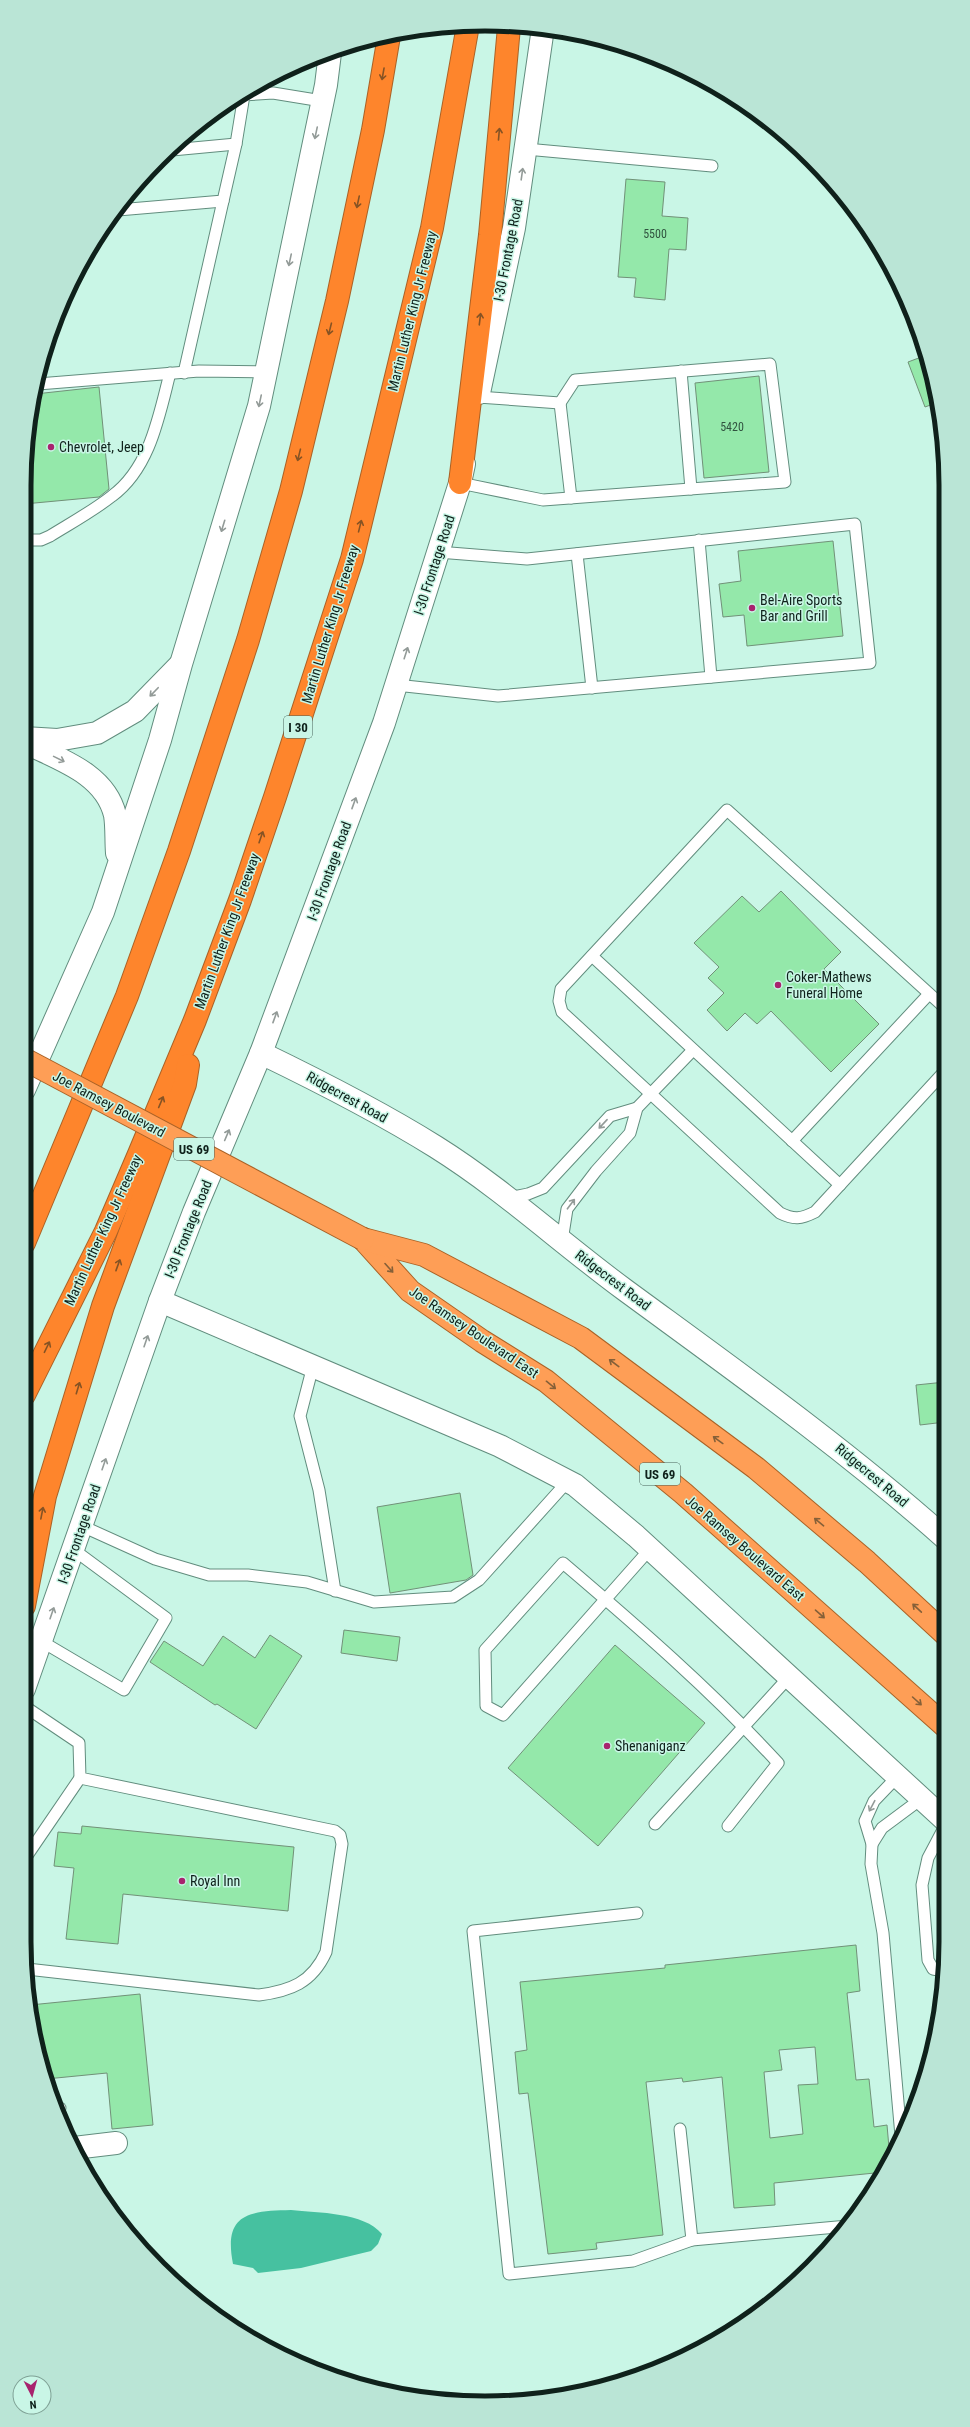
<svg xmlns="http://www.w3.org/2000/svg" width="970" height="2427" font-family="'Roboto Condensed',sans-serif">
<rect width="100%" height="100%" fill="#c9f6e6"/>
<path fill="#46c1a0" d="M 291,2210 C 318,2213 364,2212 382,2234 L 378,2244 L 371,2251 L 301,2268 L 258,2273 L 253,2268 L 233,2264 C 223,2213 249,2211 291,2210 Z"/>
<g fill="#94e8aa" stroke="#719178" fill-rule="evenodd">
<path d="M 626,179 L 665,182 L 662,216 L 688,218 L 686,250 L 669,249 L 665,300 L 634,297 L 636,278 L 618,277 Z"/>
<path d="M 924,356 L 936,403 L 925,407 L 908,362 Z"/>
<path d="M 759,376 L 769,472 L 704,478 L 695,383 Z"/>
<path d="M 99,387 L 109,489 L 99,497 L 24,504 L 28,425 L 35,394 Z"/>
<path d="M 833,541 L 843,636 L 747,646 L 744,615 L 723,617 L 719,584 L 741,581 L 738,551 Z"/>
<path d="M 781,891 L 841,952 L 824,969 L 879,1024 L 831,1072 L 771,1011 L 757,1024 L 745,1013 L 727,1031 L 707,1010 L 724,993 L 708,978 L 719,967 L 694,943 L 742,896 L 759,912 Z"/>
<path d="M 945,1382 L 945,1422 L 920,1425 L 916,1385 Z"/>
<path d="M 460,1493 L 473,1575 L 466,1580 L 390,1593 L 377,1507 Z"/>
<path d="M 344,1630 L 400,1637 L 397,1661 L 341,1653 Z"/>
<path d="M 270,1635 L 302,1656 L 256,1729 L 217,1704 L 215,1705 L 150,1662 L 164,1641 L 203,1666 L 223,1636 L 255,1658 Z"/>
<path d="M 615,1645 L 705,1723 L 598,1846 L 508,1768 Z"/>
<path d="M 82,1826 L 294,1847 L 288,1911 L 123,1894 L 118,1944 L 66,1939 L 74,1868 L 54,1866 L 58,1832 L 81,1834 Z"/>
<path d="M 856,1945 L 860,1991 L 847,1993 L 856,2080 L 869,2079 L 874,2127 L 887,2125 L 890,2159 L 885,2172 L 774,2183 L 775,2205 L 734,2208 L 722,2077 L 683,2082 L 682,2078 L 646,2082 L 663,2235 L 596,2243 L 597,2249 L 548,2254 L 528,2093 L 519,2094 L 515,2052 L 527,2050 L 520,1982 L 665,1968 L 665,1965 ZM 815,2047 L 818,2084 L 798,2085 L 803,2134 L 770,2138 L 764,2072 L 782,2070 L 779,2050 Z"/>
<path d="M 140,1994 L 153,2125 L 112,2129 L 107,2073 L 46,2079 L 33,2032 L 30,2005 Z"/>
</g>
<g fill="none" stroke-linecap="round" stroke-linejoin="round">
<defs>
<g id="service">
<path d="M 243,95 L 273,93 L 322,101"/>
<path d="M 526,149 L 712,166"/>
<path d="M 172,150 L 236,144 L 244,95"/>
<path d="M 118,210 L 223,201 L 236,144"/>
<path d="M 681,371 L 691,489"/>
<path d="M 184,373 L 223,201"/>
<path d="M 38,384 L 199,371 L 265,372"/>
<path d="M 560,403 L 571,498"/>
<path d="M 460,483 L 543,500 L 785,482 L 770,364 L 575,380 L 560,403 L 478,397"/>
<path d="M 24,540 L 41,540 L 50,536 C 71,523 93,511 112,496 C 150,468 159,416 170,373"/>
<path d="M 699,540 L 711,677"/>
<path d="M 577,554 L 592,688"/>
<path d="M 396,685 L 498,696 L 870,663 L 855,524 L 527,559 L 438,552"/>
<path d="M 592,956 L 840,1185"/>
<path d="M 944,1007 L 727,810 L 561,989 L 559,1001 L 562,1012 L 780,1213 C 794,1220 801,1219 815,1212 L 944,1072"/>
<path d="M 792,1141 L 929,994"/>
<path d="M 508,1198 L 528,1194 L 543,1188 L 610,1116 L 637,1108"/>
<path d="M 562,1241 L 567,1209 L 596,1171 L 630,1133 L 637,1108 L 693,1050"/>
<path d="M 313,1366 L 300,1416 L 319,1490 L 335,1591"/>
<path d="M 82,1526 L 155,1559 L 209,1575 L 248,1575 L 307,1582 L 374,1602 L 453,1597 L 479,1580 L 568,1481"/>
<path d="M 650,1549 L 503,1715 L 486,1706 L 485,1650 L 563,1563 C 637,1626 712,1691 778,1763 L 728,1826"/>
<path d="M 24,1631 L 124,1690 L 166,1618 L 74,1550"/>
<path d="M 24,1706 L 79,1743 L 80,1778 L 335,1831 L 340,1835 L 342,1844 L 326,1952 C 312,1983 290,1991 259,1995 L 27,1969"/>
<path d="M 897,1777 L 874,1801 L 865,1821 L 872,1844 L 871,1864 L 883,1933 L 901,2136"/>
<path d="M 655,1824 L 789,1677"/>
<path d="M 872,1844 L 882,1828 L 921,1799"/>
<path d="M 24,1860 L 80,1778"/>
<path d="M 637,1913 L 473,1931 L 509,2274 L 633,2261 L 692,2240 L 848,2226"/>
<path d="M 944,1971 L 933,1969 L 928,1960 L 922,1885 L 928,1858 L 946,1824"/>
<path d="M 56,2108 L 60,2108"/>
<path d="M 680,2129 L 692,2240"/>
</g>
<path id="minor" d="M 74,2148 L 116,2143"/>
<g id="tertiary">
<path d="M 261,1053 C 321,1082 380,1112 436,1147 C 503,1189 561,1243 625,1290 C 734,1370 844,1448 945,1538"/>
<path d="M 160,1301 L 500,1446 L 575,1485 L 636,1536 L 946,1821"/>
</g>
<g id="secondary">
<path d="M 479,393 L 514,228 L 543,28"/>
<path d="M 24,738 L 57,740 L 97,733 L 135,711 L 179,666"/>
<path d="M 24,742 C 58,759 105,773 115,815 C 117,827 116,841 117,853"/>
<path d="M 24,1090 L 103,912 L 160,740 L 181,664 L 259,406 L 326,85 L 330,53"/>
<path d="M 24,1689 L 160,1301 L 194,1212 L 261,1053 L 384,723 L 460,483 L 464,464"/>
</g>
<g id="trunk">
<path d="M 363,1239 L 410,1291 L 482,1341 L 546,1381 L 683,1493 L 945,1726"/>
<path d="M 363,1239 L 424,1255 L 581,1338 L 756,1468 L 867,1562 L 945,1634"/>
</g>
<g id="motorway">
<path d="M 460,483 L 490,235 L 509,27"/>
<path d="M 24,1243 L 127,996 L 179,851 L 248,640 L 291,491 L 337,301 L 373,130 L 389,36"/>
<path d="M 24,1395 L 106,1231 L 139,1154 L 195,1020 L 240,900 L 275,797 L 352,559 L 432,228 L 468,25"/>
<path d="M 24,1606 L 45,1496 L 103,1306 L 185,1084 L 188,1065"/>
</g>
</defs>
<use href="#service" stroke="#628d7e" stroke-width="13"/>
<use href="#minor" stroke="#628d7e" stroke-width="24"/>
<use href="#tertiary" stroke="#628d7e" stroke-width="24"/>
<use href="#secondary" stroke="#628d7e" stroke-width="24"/>
<use href="#trunk" stroke="#aa6226" stroke-width="24"/>
<use href="#motorway" stroke="#aa6226" stroke-width="24"/>
<use href="#service" stroke="#fff" stroke-width="11"/>
<use href="#minor" stroke="#fff" stroke-width="22"/>
<use href="#tertiary" stroke="#fff" stroke-width="22"/>
<use href="#secondary" stroke="#fff" stroke-width="22"/>
<use href="#trunk" stroke="#fe9e56" stroke-width="22"/>
<use href="#motorway" stroke="#fe852c" stroke-width="22"/>
<defs>
<path id="trunk-bridge" d="M 24,1059 L 363,1239"/>
</defs>
<use href="#trunk-bridge" stroke="#aa6226" stroke-width="24" stroke-linecap="butt"/>
<use href="#trunk-bridge" stroke="#fe9e56" stroke-width="22"/>
</g>
<defs><path id="oneway-shaft" d="M-6 0H5M1.5-3L5.5 0L1.5 3" fill="none" stroke-width="1.6" stroke-linecap="round" stroke-linejoin="round"/></defs>
<g stroke="#865324">
<use href="#oneway-shaft" transform="translate(383 74) rotate(100)"/>
<use href="#oneway-shaft" transform="translate(499 134) rotate(-85)"/>
<use href="#oneway-shaft" transform="translate(358 202) rotate(102)"/>
<use href="#oneway-shaft" transform="translate(480 319) rotate(-83)"/>
<use href="#oneway-shaft" transform="translate(330 329) rotate(104)"/>
<use href="#oneway-shaft" transform="translate(299 455) rotate(104)"/>
<use href="#oneway-shaft" transform="translate(360 526) rotate(-76)"/>
<use href="#oneway-shaft" transform="translate(261 837) rotate(-71)"/>
<use href="#oneway-shaft" transform="translate(161 1102) rotate(-67)"/>
<use href="#oneway-shaft" transform="translate(118 1265) rotate(-70)"/>
<use href="#oneway-shaft" transform="translate(47 1347) rotate(-64)"/>
<use href="#oneway-shaft" transform="translate(78 1388) rotate(-73)"/>
<use href="#oneway-shaft" transform="translate(42 1513) rotate(-79)"/>
</g>
<g stroke="#939b98">
<use href="#oneway-shaft" transform="translate(316 133) rotate(102)"/>
<use href="#oneway-shaft" transform="translate(522 174) rotate(-82)"/>
<use href="#oneway-shaft" transform="translate(290 260) rotate(102)"/>
<use href="#oneway-shaft" transform="translate(260 401) rotate(102)"/>
<use href="#oneway-shaft" transform="translate(223 526) rotate(107)"/>
<use href="#oneway-shaft" transform="translate(406 653) rotate(-72)"/>
<use href="#oneway-shaft" transform="translate(154 692) rotate(134)"/>
<use href="#oneway-shaft" transform="translate(59 759) rotate(26)"/>
<use href="#oneway-shaft" transform="translate(354 803) rotate(-70)"/>
<use href="#oneway-shaft" transform="translate(275 1017) rotate(-70)"/>
<use href="#oneway-shaft" transform="translate(603 1124) rotate(133)"/>
<use href="#oneway-shaft" transform="translate(227 1135) rotate(-67)"/>
<use href="#oneway-shaft" transform="translate(571 1204) rotate(-53)"/>
<use href="#oneway-shaft" transform="translate(146 1341) rotate(-71)"/>
<use href="#oneway-shaft" transform="translate(104 1464) rotate(-71)"/>
<use href="#oneway-shaft" transform="translate(52 1613) rotate(-71)"/>
<use href="#oneway-shaft" transform="translate(872 1806) rotate(118)"/>
</g>
<g stroke="#866038">
<use href="#oneway-shaft" transform="translate(389 1268) rotate(48)"/>
<use href="#oneway-shaft" transform="translate(614 1363) rotate(-143)"/>
<use href="#oneway-shaft" transform="translate(551 1385) rotate(39)"/>
<use href="#oneway-shaft" transform="translate(718 1440) rotate(-144)"/>
<use href="#oneway-shaft" transform="translate(819 1522) rotate(-140)"/>
<use href="#oneway-shaft" transform="translate(917 1608) rotate(-137)"/>
<use href="#oneway-shaft" transform="translate(820 1614) rotate(41)"/>
<use href="#oneway-shaft" transform="translate(917 1701) rotate(42)"/>
</g>
<g fill="#a8236e" stroke="#c9f6e6" stroke-width="1.5">
<circle cx="51" cy="447" r="4"/>
<circle cx="752" cy="608" r="4"/>
<circle cx="778" cy="985" r="4"/>
<circle cx="607" cy="1746" r="4"/>
<circle cx="182" cy="1881" r="4"/>
</g>
<g text-anchor="middle" stroke-width="3" stroke-linejoin="round" paint-order="stroke">
<g font-size="12" fill="#30533f">
<text x="655" y="238">5500</text>
<text x="732" y="431">5420</text>
</g>
<g fill="#c9f6e6" stroke="#476158" stroke-width="1">
<rect x="284" y="716" width="28" height="22" rx="3"/>
<rect x="174" y="1138" width="40" height="22" rx="3"/>
<rect x="640" y="1463" width="40" height="22" rx="3"/>
</g>
<g font-size="13" font-weight="bold" fill="#0f211b">
<text x="298" y="732">I 30</text>
<text x="194" y="1154">US 69</text>
<text x="660" y="1479">US 69</text>
</g>
<g font-size="14" fill="#0f211b" stroke="#c9f6e6">
<text transform="translate(508 250) rotate(-79)" y="5">I-30 Frontage Road</text>
<text transform="translate(412 311) rotate(-76)" y="5">Martin Luther King Jr Freeway</text>
<text transform="translate(434 565) rotate(-72)" y="5">I-30 Frontage Road</text>
<text transform="translate(330 624) rotate(-73)" y="5">Martin Luther King Jr Freeway</text>
<text transform="translate(329 871) rotate(-70)" y="5">I-30 Frontage Road</text>
<text transform="translate(227 931) rotate(-70)" y="5">Martin Luther King Jr Freeway</text>
<text transform="translate(347 1097) rotate(29)" y="5">Ridgecrest Road</text>
<text transform="translate(109 1104) rotate(28)" y="5">Joe Ramsey Boulevard</text>
<text transform="translate(188 1229) rotate(-68)" y="5">I-30 Frontage Road</text>
<text transform="translate(103 1230) rotate(-65)" y="5">Martin Luther King Jr Freeway</text>
<text transform="translate(613 1280) rotate(37)" y="5">Ridgecrest Road</text>
<text transform="translate(474 1332) rotate(34)" y="5">Joe Ramsey Boulevard East</text>
<text transform="translate(872 1475) rotate(40)" y="5">Ridgecrest Road</text>
<text transform="translate(79 1534) rotate(-71)" y="5">I-30 Frontage Road</text>
<text transform="translate(745 1548) rotate(41)" y="5">Joe Ramsey Boulevard East</text>
</g>
<g font-size="14" fill="#0f211b" stroke="#c9f6e6" text-anchor="start">
<text x="59" y="452">Chevrolet, Jeep</text>
<text x="760" y="605">Bel-Aire Sports<tspan x="760" dy="16">Bar and Grill</tspan></text>
<text x="786" y="982">Coker-Mathews<tspan x="786" dy="16">Funeral Home</tspan></text>
<text x="615" y="1751">Shenaniganz</text>
<text x="190" y="1886">Royal Inn</text>
</g>
</g>
<path d="M0 0H970V2427H0ZM485 31H485A454 454 0 0 1 939 485V1942A454 454 0 0 1 485 2396H485A454 454 0 0 1 31 1942V485A454 454 0 0 1 485 31Z" fill="#bae5d6" fill-rule="evenodd"/>
<path fill="none" stroke="#0f211b" stroke-width="5" d="M485 31H485A454 454 0 0 1 939 485V1942A454 454 0 0 1 485 2396H485A454 454 0 0 1 31 1942V485A454 454 0 0 1 485 31Z"/>
<g transform="translate(32 2395) rotate(174)"><circle r="19" fill="#c9f6e6" stroke="#7fa195"/>
<path d="M0-3L7 15L0 10L-7 15Z" fill="#a8236e"/>
<text y="-6" font-size="11" font-weight="bold" text-anchor="middle" fill="#0f211b">N</text>
</g>
</svg>
